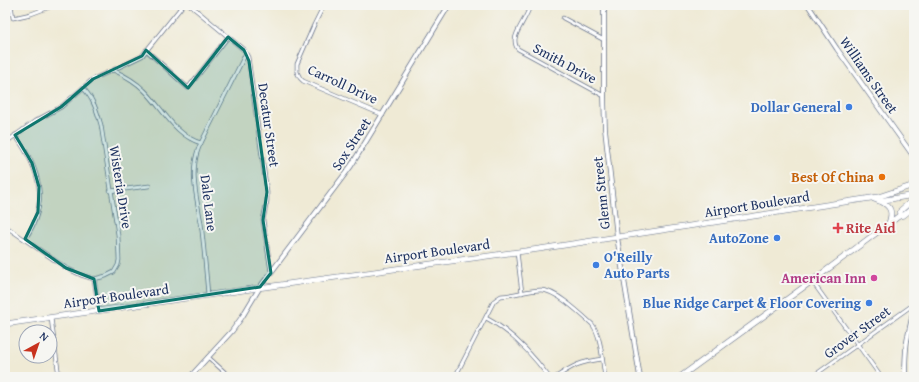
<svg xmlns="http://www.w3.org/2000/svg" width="919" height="382" font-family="'Gentium Book Plus',serif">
<rect width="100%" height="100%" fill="#f6f6f2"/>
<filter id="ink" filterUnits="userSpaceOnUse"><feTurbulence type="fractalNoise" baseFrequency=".025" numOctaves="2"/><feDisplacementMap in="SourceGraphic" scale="8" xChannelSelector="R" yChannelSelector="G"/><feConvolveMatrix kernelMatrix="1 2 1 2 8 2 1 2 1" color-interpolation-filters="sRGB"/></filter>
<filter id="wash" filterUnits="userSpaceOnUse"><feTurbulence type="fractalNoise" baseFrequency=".012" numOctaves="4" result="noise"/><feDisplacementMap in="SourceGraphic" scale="16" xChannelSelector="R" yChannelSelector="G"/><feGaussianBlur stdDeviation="0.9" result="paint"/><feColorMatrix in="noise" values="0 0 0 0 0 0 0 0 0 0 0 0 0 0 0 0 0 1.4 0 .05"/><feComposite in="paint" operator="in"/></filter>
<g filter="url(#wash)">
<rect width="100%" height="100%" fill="#efead5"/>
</g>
<g filter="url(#ink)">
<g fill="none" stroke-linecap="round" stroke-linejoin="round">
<defs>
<g id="minor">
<path d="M 11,5 L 13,18 L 31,14 L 55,5"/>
<path d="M 190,5 L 244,50 L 248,57 L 267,192 L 267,201 L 263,220 L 271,272"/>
<path d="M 324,5 L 314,25 L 297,64 L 297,72 L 300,78 L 303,81 L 383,115"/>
<path d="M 530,5 C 528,17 515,31 515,40 C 515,44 516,47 518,49 L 604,96"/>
<path d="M 563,18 L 604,40"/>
<path d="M 146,50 L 188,88 L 228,37"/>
<path d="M 113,70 L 142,56 L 183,5"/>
<path d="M 15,135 C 40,169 50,203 25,239"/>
<path d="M 5,143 L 35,121 L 61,107 L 93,79 L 113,70 C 124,75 135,81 144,90 C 162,107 175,136 201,143"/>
<path d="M 110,191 L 149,186"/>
<path d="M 5,226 L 66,268 L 81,275 L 94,279 L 106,276 L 114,272 L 118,265 L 119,260 L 118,235 L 101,125 C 97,111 93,98 83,88"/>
<path d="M 517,252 L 522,293"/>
<path d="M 94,279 L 99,311"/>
<path d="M 812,281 L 881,377"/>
<path d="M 208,295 C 206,271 204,247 201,223 C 197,198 189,172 199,147 L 246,53"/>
<path d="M 51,318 L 59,377"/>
<path d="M 486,318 C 511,331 532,354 549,377"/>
<path d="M 208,357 L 230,377"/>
<path d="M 455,377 L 494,301 L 498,298 L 501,296 C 515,295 528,290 541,290 C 556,290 581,314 592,324 C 602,337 602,361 605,377"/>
<path d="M 556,377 C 574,365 580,362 602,359"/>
<path d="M 812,377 L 914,304"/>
</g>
<g id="tertiary">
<path d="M 604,5 L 604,96 L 605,129 L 617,237 L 640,377"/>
<path d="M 808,5 L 837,49 L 914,157"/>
<path d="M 190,377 L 232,331 L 242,317 L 260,287 L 351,166 L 449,5"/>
<path d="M 905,377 C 905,363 905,349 908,336 C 910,325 913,316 914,305"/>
</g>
<g id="primary">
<path d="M 874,199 L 879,201 L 914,195"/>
<path d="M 880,201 C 891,206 893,212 889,223"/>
<path d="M 899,216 L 901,210 L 914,199"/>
<path d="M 5,324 L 208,295 L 539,249 L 871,198 L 878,197 L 914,185"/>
<path d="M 680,377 L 812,281 L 899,216 L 904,215 L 914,207"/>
</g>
</defs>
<use href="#minor" stroke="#657088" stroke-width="4.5"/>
<use href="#tertiary" stroke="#657088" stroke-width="5.5"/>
<use href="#primary" stroke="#657088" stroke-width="6"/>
<use href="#minor" stroke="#fff" stroke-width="3"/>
<use href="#tertiary" stroke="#fff" stroke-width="4"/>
<use href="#primary" stroke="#fff" stroke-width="5"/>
</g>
</g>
<path fill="#0f766e" fill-opacity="0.2" stroke="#0f766e" stroke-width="3" stroke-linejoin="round" d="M 228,37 L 244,50 L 249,61 L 267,192 L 263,220 L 271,273 L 260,287 L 99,311 L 94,279 L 66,268 L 25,239 L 38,212 L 39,187 L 32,163 L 15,135 L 61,107 L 93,79 L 142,56 L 146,50 L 188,88 Z"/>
<g fill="#3f7fe0" stroke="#f6f6f2" stroke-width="1.5">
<circle cx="849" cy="107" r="4"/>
<circle cx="777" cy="238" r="4"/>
<circle cx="596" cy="265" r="4"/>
<circle cx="869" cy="303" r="4"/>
</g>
<circle fill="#e8710a" stroke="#f6f6f2" stroke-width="1.5" cx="882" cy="177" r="4"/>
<path fill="#e0444e" stroke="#f6f6f2" stroke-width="1.5" d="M836 222h4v4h4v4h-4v4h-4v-4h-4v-4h4z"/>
<circle fill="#d1479c" stroke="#f6f6f2" stroke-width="1.5" cx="874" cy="278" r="4"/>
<g text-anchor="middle" stroke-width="4" stroke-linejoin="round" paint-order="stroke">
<g font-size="14" fill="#1b2f5e" stroke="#f6f6f2">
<text transform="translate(565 63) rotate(28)" y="5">Smith Drive</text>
<text transform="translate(869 75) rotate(55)" y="5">Williams Street</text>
<text transform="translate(343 84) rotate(25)" y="5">Carroll Drive</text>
<text transform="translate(269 125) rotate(82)" y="5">Decatur Street</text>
<text transform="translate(351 144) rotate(-57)" y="5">Sox Street</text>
<text transform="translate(121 187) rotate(81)" y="5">Wisteria Drive</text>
<text transform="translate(601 193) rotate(-96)" y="5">Glenn Street</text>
<text transform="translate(209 203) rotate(83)" y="5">Dale Lane</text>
<text transform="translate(757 204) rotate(-9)" y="5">Airport Boulevard</text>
<text transform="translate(437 251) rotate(-8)" y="5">Airport Boulevard</text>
<text transform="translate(116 296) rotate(-8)" y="5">Airport Boulevard</text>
<text transform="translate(857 332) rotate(-36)" y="5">Grover Street</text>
</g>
<g font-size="14" font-weight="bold" fill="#366cbe" stroke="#f6f6f2" text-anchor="end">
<text x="841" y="112">Dollar General</text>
<text x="769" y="243">AutoZone</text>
<text x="604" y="262" text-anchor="start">O'Reilly<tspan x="604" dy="16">Auto Parts</tspan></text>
<text x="861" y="308">Blue Ridge Carpet &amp; Floor Covering</text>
</g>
<g font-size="14" font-weight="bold" fill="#c56008" stroke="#f6f6f2" text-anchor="end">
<text x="874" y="182">Best Of China</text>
</g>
<g font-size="14" font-weight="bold" fill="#be3a42" stroke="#f6f6f2" text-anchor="start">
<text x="846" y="233">Rite Aid</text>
</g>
<g font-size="14" font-weight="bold" fill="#b23c85" stroke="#f6f6f2" text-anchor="end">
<text x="866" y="283">American Inn</text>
</g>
</g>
<rect width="919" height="382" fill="none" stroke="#f6f6f2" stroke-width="20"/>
<g transform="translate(38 344) rotate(40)"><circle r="19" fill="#f6f6f2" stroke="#9ea6b7"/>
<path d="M0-3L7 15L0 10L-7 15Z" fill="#c8321e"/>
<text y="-6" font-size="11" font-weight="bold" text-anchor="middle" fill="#1b2f5e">N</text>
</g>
</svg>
